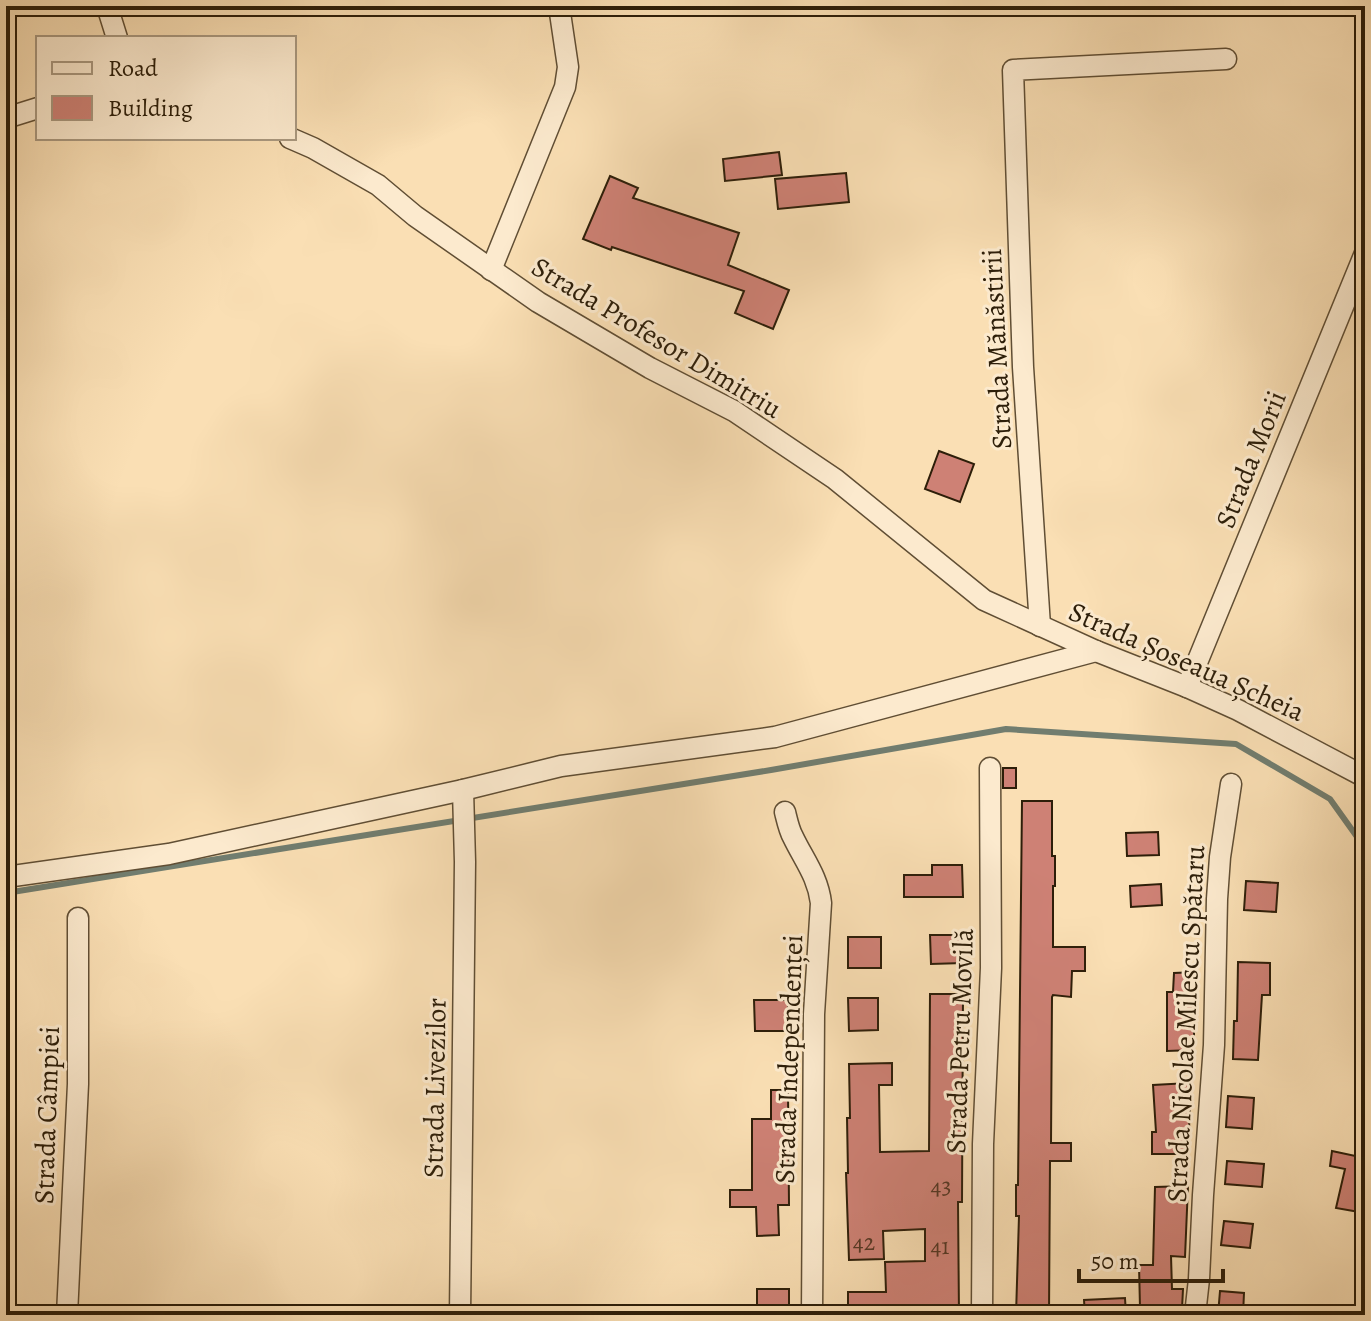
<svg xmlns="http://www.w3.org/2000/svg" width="1371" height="1321" font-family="Alegreya,serif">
<rect width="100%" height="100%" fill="#fadfb4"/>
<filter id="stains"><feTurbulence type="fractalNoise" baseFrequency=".0025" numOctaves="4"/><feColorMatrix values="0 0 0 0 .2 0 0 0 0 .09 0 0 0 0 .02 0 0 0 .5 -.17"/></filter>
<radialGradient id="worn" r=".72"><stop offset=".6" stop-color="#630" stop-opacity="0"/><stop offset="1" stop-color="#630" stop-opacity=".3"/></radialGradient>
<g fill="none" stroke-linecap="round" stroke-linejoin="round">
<path stroke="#717d6f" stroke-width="6" d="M 6,893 L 771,770 L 1006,729 L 1236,744 L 1330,799 L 1365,848"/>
</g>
<g fill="#ce8175" stroke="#2d1e09" stroke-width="2">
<path d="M 779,152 L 782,175 L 725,181 L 723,159 Z"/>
<path d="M 846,173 L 849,202 L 778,209 L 775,179 Z"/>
<path d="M 610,176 L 638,188 L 633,198 L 739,233 L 728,265 L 789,290 L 773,329 L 735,313 L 744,291 L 612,247 L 611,250 L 583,239 Z"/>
<path d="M 939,451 L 974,464 L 960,502 L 925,489 Z"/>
<rect x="1003" y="768" width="13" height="20"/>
<path d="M 1022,801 L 1052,801 L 1052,856 L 1055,856 L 1055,886 L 1053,886 L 1053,947 L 1085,947 L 1085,971 L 1072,971 L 1071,997 L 1053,995 L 1052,997 L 1051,1143 L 1071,1143 L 1071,1161 L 1050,1161 L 1049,1315 L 1016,1315 L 1019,1216 L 1016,1216 L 1016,1185 L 1018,1185 Z"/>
<path d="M 1158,832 L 1159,855 L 1127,856 L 1126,833 Z"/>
<path d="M 932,865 L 962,865 L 963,897 L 904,897 L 904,875 L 932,875 Z"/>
<path d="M 1246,881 L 1278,883 L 1276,912 L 1244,910 Z"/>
<path d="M 1161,884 L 1162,905 L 1131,907 L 1130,886 Z"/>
<path d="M 930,935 L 963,935 L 963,963 L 931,964 Z"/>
<rect x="848" y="937" width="33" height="31"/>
<path d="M 1238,962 L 1270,963 L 1270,995 L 1262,995 L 1258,1060 L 1233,1059 L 1234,1021 L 1237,1021 Z"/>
<path d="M 1197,972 L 1196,1004 L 1194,1004 L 1194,1050 L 1167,1051 L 1167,992 L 1173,992 L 1174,973 Z"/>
<path d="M 930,994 L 963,994 L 962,1202 L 958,1202 L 959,1315 L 848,1315 L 848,1292 L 886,1292 L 885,1262 L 925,1261 L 925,1229 L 883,1231 L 884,1259 L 849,1260 L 846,1173 L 848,1173 L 847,1118 L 850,1118 L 849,1064 L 892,1063 L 892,1085 L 879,1085 L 880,1152 L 929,1151 Z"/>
<path d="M 848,998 L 878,998 L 878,1030 L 849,1031 Z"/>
<path d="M 754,1000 L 788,1000 L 788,1031 L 755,1031 Z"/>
<path d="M 1189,1083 L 1190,1105 L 1188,1154 L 1152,1154 L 1152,1132 L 1156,1132 L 1153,1085 Z"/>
<path d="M 771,1090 L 788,1090 L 789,1205 L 778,1205 L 779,1235 L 757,1236 L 756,1207 L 730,1207 L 730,1190 L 752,1190 L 752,1119 L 771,1119 Z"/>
<path d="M 1228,1096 L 1254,1098 L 1252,1129 L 1226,1127 Z"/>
<path d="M 1332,1151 L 1365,1158 L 1365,1213 L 1336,1208 L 1345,1169 L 1330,1166 Z"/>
<path d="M 1227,1161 L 1264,1164 L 1262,1187 L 1225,1184 Z"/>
<path d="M 1188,1186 L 1185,1257 L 1171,1256 L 1172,1289 L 1183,1289 L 1182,1309 L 1140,1307 L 1139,1265 L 1153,1265 L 1155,1187 Z"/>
<path d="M 1224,1221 L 1253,1224 L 1250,1248 L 1221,1245 Z"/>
<rect x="757" y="1289" width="32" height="26"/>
<path d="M 1220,1291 L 1244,1293 L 1243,1315 L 1218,1315 Z"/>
<path d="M 1125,1298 L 1126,1315 L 1085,1315 L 1084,1300 Z"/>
</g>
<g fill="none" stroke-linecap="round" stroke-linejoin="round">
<defs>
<g id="minor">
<path d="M 107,6 L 117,38"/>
<path d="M 6,118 L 38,108"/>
<path d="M 290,138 L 313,148 L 378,185 L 415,216 L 538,302 L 650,368 L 734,411 L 835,479 L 984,600 L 1096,651 L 1187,687 L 1238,710 L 1365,777"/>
<path d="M 491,270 L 565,87 L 568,67 L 559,6"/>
<path d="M 1040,626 L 1023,367 L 1013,70 L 1226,59"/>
<path d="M 1187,687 L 1365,253"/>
<path d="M 785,812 C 787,820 789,830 793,837 C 804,860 818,877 821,903 L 814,1014 L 812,1315"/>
<path d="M 6,877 L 169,854 L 463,790 L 561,766 L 775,737 L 1096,651"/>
<path d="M 67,1315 L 78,1084 L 78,918"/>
<path d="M 460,1315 L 465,862 L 463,790"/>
<path d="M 982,1315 L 983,1144 L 991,968 L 990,768"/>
<path d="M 1195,1315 L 1199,1279 L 1203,1195 L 1214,1045 L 1217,899 L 1220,857 L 1231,784"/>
</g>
</defs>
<use href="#minor" stroke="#604e34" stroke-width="23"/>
<use href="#minor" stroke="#fceace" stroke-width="20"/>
</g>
<g text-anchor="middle" stroke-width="6" stroke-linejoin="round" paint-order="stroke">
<g font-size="24" fill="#553724">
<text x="941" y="1194">43</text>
<text x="864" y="1250">42</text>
<text x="940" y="1254">41</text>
</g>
<g font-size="28" fill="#2d1e09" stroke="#fceace">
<text transform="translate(657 337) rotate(31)" y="10">Strada Profesor Dimitriu</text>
<text transform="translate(996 349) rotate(-93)" y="10">Strada Mănăstirii</text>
<text transform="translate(1250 459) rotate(-68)" y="10">Strada Morii</text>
<text transform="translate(1187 661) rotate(24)" y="10">Strada Șoseaua Șcheia</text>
<text transform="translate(1185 1024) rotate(-87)" y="10">Strada Nicolae Milescu Spătaru</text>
<text transform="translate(959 1041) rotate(-88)" y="10">Strada Petru Movilă</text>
<text transform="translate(788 1059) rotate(-88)" y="10">Strada Independenței</text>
<text transform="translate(434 1088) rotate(-89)" y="10">Strada Livezilor</text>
<text transform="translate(46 1115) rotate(-88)" y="10">Strada Câmpiei</text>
</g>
</g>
<rect width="1371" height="1321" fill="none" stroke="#fadfb4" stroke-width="32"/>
<rect x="8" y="8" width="1355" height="1305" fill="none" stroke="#2d1e09" stroke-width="4"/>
<rect x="16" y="16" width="1339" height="1289" fill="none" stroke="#2d1e09" stroke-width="2"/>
<rect x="36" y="36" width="260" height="104" fill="#fceace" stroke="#a9987f" stroke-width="2"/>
<rect x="52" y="62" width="40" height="12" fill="#fceace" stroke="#a9987f" stroke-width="2"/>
<text x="108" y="76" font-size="24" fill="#2d1e09">Road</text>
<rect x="52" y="96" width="40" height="24" fill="#ce8175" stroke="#a9987f" stroke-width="2"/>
<text x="108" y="116" font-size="24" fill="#2d1e09">Building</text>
<path d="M1079 1269v12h144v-12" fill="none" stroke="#2d1e09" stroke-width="4"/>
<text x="1091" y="1269" font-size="24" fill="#2d1e09" stroke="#fceace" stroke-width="6" paint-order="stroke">50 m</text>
<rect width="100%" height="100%" filter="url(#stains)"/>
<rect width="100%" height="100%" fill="url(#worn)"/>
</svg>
